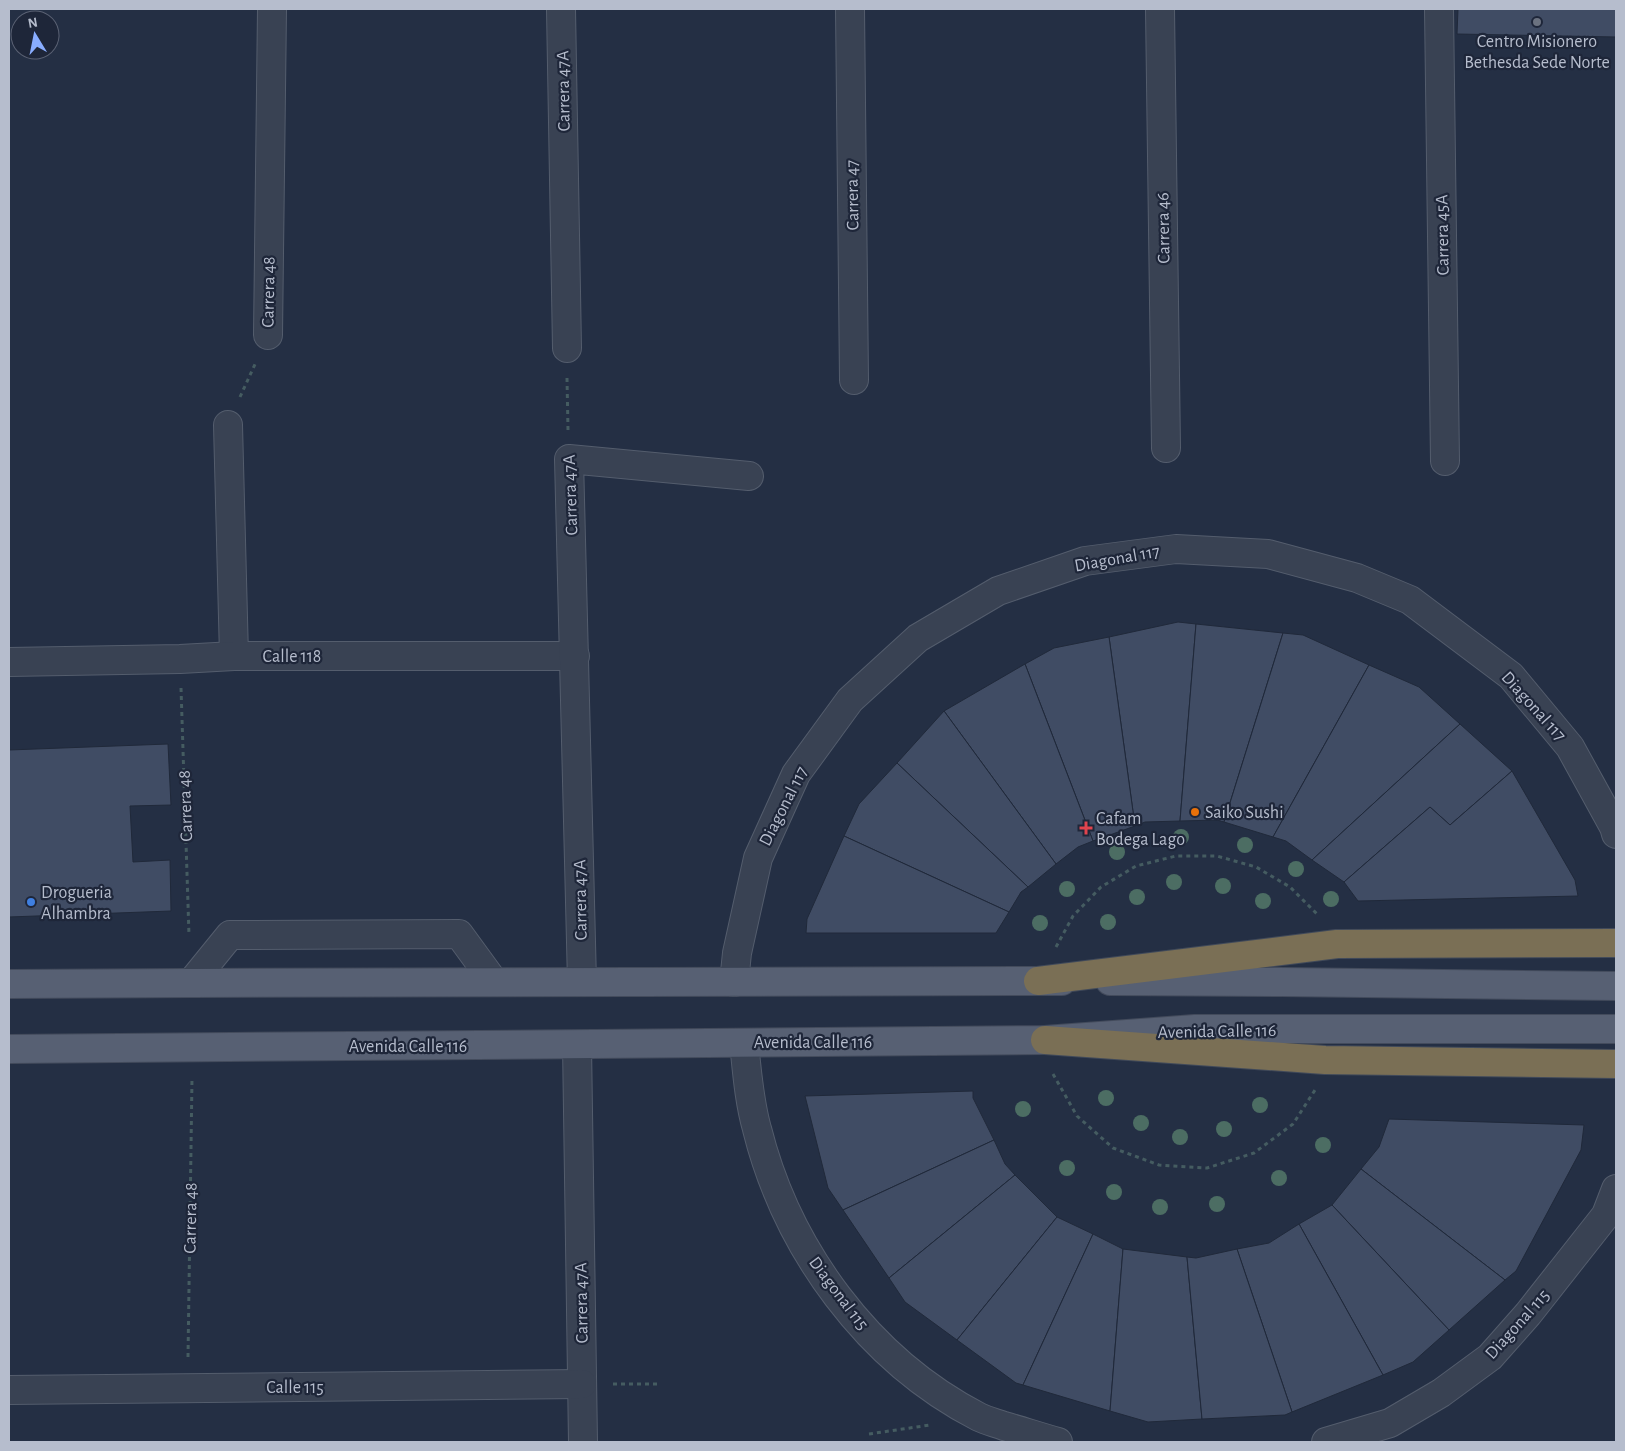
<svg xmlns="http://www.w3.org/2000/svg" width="1625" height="1451" font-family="'Alegreya Sans',sans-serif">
<rect width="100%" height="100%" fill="#242f44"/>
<g fill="#404c64" stroke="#20293a">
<path d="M 1458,9 L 1616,9 L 1616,37 L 1457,34 Z"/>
<path d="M 1178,622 L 1196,624 L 1180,821 L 1145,822 L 1135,826 L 1109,637 Z"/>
<path d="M 1196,624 L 1283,633 L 1224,822 L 1217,820 L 1180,821 Z"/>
<path d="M 1283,633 L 1303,635 L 1369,665 L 1273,837 L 1224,822 Z"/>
<path d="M 1109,637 L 1135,826 L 1093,841 L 1025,664 L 1054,648 Z"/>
<path d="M 1025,664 L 1093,841 L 1078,847 L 1056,864 L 944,711 Z"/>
<path d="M 1369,665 L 1419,687 L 1460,724 L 1312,860 L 1286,841 L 1273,837 Z"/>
<path d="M 944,711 L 1056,864 L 1028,887 L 897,763 Z"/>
<path d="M 1460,724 L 1512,771 L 1450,825 L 1430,807 L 1344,882 L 1312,860 Z"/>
<path d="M 168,744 L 171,805 L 130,806 L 133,862 L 170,860 L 171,911 L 9,917 L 9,750 Z"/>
<path d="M 897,763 L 1028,887 L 1021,892 L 1009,912 L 844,836 L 859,804 Z"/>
<path d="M 1512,771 L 1575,880 L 1578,896 L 1358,901 L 1344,882 L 1430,807 L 1450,825 Z"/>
<path d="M 844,836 L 1009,912 L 996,933 L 806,933 L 807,919 Z"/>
<path d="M 973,1091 L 973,1098 L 994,1140 L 843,1210 L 828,1188 L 805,1096 Z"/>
<path d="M 1389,1119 L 1584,1125 L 1581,1150 L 1516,1271 L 1505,1280 L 1361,1169 L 1379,1147 Z"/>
<path d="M 994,1140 L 1005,1164 L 1015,1175 L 889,1278 L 843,1210 Z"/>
<path d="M 1361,1169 L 1505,1280 L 1449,1330 L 1332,1205 Z"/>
<path d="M 1015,1175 L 1057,1217 L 957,1340 L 905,1302 L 889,1278 Z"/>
<path d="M 1332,1205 L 1449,1330 L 1413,1362 L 1383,1375 L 1299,1224 Z"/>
<path d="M 1057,1217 L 1093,1234 L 1023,1385 L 1016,1383 L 957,1340 Z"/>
<path d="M 1299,1224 L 1383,1375 L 1292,1412 L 1237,1249 L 1269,1243 Z"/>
<path d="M 1093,1234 L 1123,1249 L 1110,1411 L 1023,1385 Z"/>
<path d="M 1123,1249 L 1187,1257 L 1202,1419 L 1148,1422 L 1110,1411 Z"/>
<path d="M 1237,1249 L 1292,1412 L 1285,1415 L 1202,1419 L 1187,1257 L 1196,1258 Z"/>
</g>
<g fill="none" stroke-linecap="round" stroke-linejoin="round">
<defs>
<g id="minor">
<path d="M 561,9 L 567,348"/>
<path d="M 850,9 L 854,380"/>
<path d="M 1160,9 L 1166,448"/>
<path d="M 1439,9 L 1445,461"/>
<path d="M 268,335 L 272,9"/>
<path d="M 228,425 L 234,656"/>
<path d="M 9,662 L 180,659 L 234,656 L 575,656"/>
<path d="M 582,982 L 569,459 L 749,476"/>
<path d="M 734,982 L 737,953 L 758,858 L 796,774 L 850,700 L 918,638 L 998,591 L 1085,561 L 1176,549 L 1268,554 L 1357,578 L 1410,600 L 1511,676 L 1570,747 L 1614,827 L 1616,834"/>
<path d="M 191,983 L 230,935 L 459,934 L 494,982"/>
<path d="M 744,1043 C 747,1071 749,1101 757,1129 C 787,1249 868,1360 979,1417 C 987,1421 996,1423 1004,1426 C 1022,1431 1040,1437 1058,1442"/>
<path d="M 577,1045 L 583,1442"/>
<path d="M 9,1390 L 582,1384"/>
<path d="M 1326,1442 L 1390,1423 L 1441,1393 L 1490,1357 L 1528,1314 L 1606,1215 L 1616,1189"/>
</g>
<g id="major">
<path d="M 1110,981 L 1282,982 L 1616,986"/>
<path d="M 9,984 L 191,983 L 1062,981"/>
<path d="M 9,1049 L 1045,1040 L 1195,1029 L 1616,1029"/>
</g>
<g id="highway">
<path d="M 1038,981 L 1337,944 L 1616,943"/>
<path d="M 1045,1040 L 1325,1060 L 1616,1064"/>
</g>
</defs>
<use href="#minor" stroke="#545d6d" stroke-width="30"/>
<use href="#major" stroke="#434b5c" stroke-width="30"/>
<use href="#highway" stroke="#414a5a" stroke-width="30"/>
<g stroke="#455c61" stroke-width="3" stroke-dasharray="4 4" stroke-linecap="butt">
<path d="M 567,378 L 568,430"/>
<path d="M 240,397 L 256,362"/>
<path d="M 181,688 L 189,935"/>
<path d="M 1056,947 L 1073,916 L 1101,887 L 1136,866 L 1176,856 L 1217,856 L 1256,867 L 1290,887 L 1319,916"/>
<path d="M 1053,1074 L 1077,1116 L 1113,1148 L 1159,1165 L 1207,1168 L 1254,1153 L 1293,1124 L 1315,1090"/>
<path d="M 188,1357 L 192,1078"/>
<path d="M 613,1384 L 660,1384"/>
<path d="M 869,1434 L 930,1425"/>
</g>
<use href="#minor" stroke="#394253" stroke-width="28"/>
<use href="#major" stroke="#576073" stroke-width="28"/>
<use href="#highway" stroke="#7a6f55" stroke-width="28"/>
</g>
<g fill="#4c6d63">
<circle cx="1181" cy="837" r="8"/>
<circle cx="1245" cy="845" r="8"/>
<circle cx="1117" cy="852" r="8"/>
<circle cx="1296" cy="869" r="8"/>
<circle cx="1174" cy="882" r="8"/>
<circle cx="1223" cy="886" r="8"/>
<circle cx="1067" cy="889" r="8"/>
<circle cx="1137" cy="897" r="8"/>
<circle cx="1331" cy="899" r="8"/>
<circle cx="1263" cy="901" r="8"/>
<circle cx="1108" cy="922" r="8"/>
<circle cx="1040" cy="923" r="8"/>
<circle cx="1106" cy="1098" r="8"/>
<circle cx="1260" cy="1105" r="8"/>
<circle cx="1023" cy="1109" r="8"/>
<circle cx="1141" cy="1123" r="8"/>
<circle cx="1224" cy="1129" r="8"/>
<circle cx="1180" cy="1137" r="8"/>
<circle cx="1323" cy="1145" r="8"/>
<circle cx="1067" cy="1168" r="8"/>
<circle cx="1279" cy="1178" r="8"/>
<circle cx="1114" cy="1192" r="8"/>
<circle cx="1217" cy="1204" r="8"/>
<circle cx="1160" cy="1207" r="8"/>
</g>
<circle fill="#6b7280" stroke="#1e2639" stroke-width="2" cx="1537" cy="22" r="5"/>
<circle fill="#e8710a" stroke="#1e2639" stroke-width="2" cx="1195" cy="812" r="5"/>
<path fill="#e0444e" stroke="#1e2639" stroke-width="2" d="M1083.5 820.5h5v5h5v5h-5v5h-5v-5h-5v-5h5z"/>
<circle fill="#3f7fe0" stroke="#1e2639" stroke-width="2" cx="31" cy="902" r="5"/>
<g text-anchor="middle" stroke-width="4.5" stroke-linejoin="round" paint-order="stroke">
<g font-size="18" fill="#b6bdcd" stroke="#1e2639" text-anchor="start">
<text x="1537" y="47" text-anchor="middle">Centro Misionero<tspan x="1537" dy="21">Bethesda Sede Norte</tspan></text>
<text x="1205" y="818">Saiko Sushi</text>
<text x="1096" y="824">Cafam<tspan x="1096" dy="21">Bodega Lago</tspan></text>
<text x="41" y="898">Drogueria<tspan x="41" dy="21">Alhambra</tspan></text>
</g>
<g font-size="18" fill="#b6bdcd" stroke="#1e2639">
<text transform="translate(563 91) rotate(-91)" y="6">Carrera 47A</text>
<text transform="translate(852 195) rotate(-91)" y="6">Carrera 47</text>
<text transform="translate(1163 228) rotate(-91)" y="6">Carrera 46</text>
<text transform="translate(1442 235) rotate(-91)" y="6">Carrera 45A</text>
<text transform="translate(268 292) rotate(-89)" y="6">Carrera 48</text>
<text transform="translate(570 495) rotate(-92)" y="6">Carrera 47A</text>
<text transform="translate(1117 558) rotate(-10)" y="6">Diagonal 117</text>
<text x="292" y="662">Calle 118</text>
<text transform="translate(1534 706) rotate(48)" y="6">Diagonal 117</text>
<text transform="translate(185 806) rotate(-92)" y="6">Carrera 48</text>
<text transform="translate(783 806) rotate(-63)" y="6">Diagonal 117</text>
<text transform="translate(580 900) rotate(-91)" y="6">Carrera 47A</text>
<text transform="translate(1217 1031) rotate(-1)" y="6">Avenida Calle 116</text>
<text x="813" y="1048">Avenida Calle 116</text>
<text x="408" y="1052">Avenida Calle 116</text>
<text transform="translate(190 1218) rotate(-89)" y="6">Carrera 48</text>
<text transform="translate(839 1293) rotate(53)" y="6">Diagonal 115</text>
<text transform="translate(581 1303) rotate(-91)" y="6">Carrera 47A</text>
<text transform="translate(1517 1324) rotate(-48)" y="6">Diagonal 115</text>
<text x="295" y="1393">Calle 115</text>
</g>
</g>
<rect width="1625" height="1451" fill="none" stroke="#b6bdcd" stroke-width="20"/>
<g transform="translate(35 35) rotate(350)"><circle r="24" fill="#1e2639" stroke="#5b6274"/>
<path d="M0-4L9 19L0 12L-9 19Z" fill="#89adff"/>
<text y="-8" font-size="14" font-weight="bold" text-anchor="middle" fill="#b6bdcd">N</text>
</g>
</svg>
